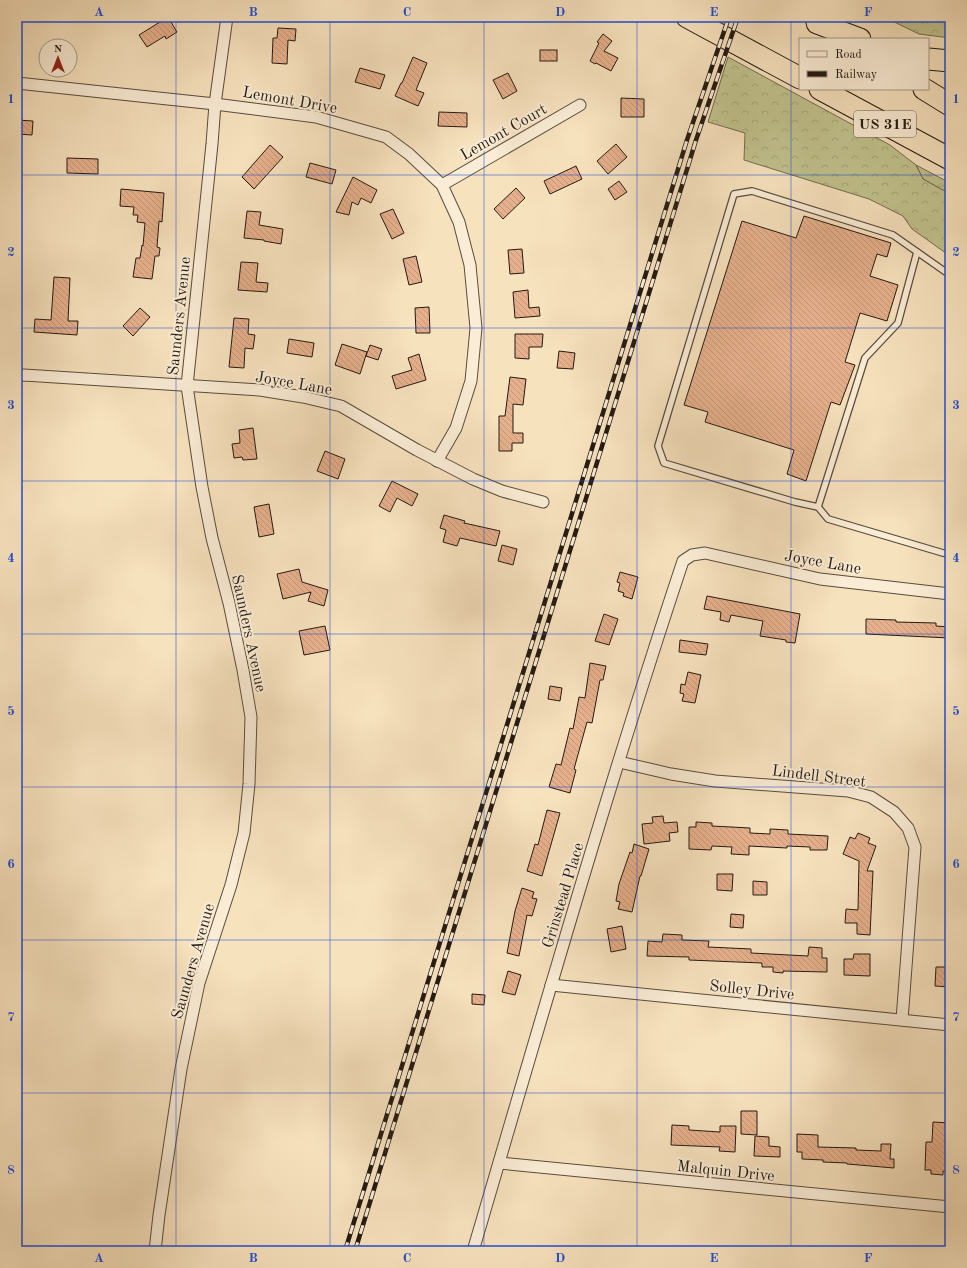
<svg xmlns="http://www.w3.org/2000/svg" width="967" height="1268" font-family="'Old Standard TT',serif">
<defs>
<pattern id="grass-tufts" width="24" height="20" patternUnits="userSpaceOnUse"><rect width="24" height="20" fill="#c1c28e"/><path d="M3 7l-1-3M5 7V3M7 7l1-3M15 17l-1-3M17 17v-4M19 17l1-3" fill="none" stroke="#a6a679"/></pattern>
<pattern id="forest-crowns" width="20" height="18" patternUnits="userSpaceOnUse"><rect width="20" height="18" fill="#c1c28e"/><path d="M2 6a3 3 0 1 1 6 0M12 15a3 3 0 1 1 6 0" fill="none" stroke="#a6a679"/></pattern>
<pattern id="building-back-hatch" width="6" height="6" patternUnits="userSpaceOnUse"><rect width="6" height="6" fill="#e6b08c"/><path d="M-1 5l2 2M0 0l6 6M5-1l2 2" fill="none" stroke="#c59778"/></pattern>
</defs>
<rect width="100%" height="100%" fill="#f7e2be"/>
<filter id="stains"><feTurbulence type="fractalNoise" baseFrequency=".005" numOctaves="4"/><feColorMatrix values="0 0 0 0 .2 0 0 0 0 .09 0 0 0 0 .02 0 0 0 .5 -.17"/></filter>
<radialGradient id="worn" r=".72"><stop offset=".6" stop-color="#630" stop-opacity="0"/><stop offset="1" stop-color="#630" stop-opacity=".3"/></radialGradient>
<path fill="url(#grass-tufts)" stroke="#726e50" d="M 916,165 L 950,183 L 950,194 L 923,179 Z"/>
<g fill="url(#forest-crowns)" stroke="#726e50">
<path d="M 884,17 L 950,17 L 950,38 L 919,34 Z"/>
<path d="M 728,57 L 890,145 L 916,165 L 923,179 L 950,194 L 950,256 L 912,229 L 903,216 L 869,199 L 744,160 L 745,133 L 708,122 Z"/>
</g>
<g fill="url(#building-back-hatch)" stroke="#241a12">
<path d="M 168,17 L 177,32 L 166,39 L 165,36 L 147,47 L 139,35 Z"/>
<path d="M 278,28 L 296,29 L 295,41 L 288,40 L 287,64 L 272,63 L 273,38 L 277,38 Z"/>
<path d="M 603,34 L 612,41 L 604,51 L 618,58 L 611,71 L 596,63 L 595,64 L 590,61 L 599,43 L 597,42 Z"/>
<rect x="540" y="50" width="17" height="11"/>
<path d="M 413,57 L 427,63 L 416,90 L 424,93 L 418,106 L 395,96 L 401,83 L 402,83 Z"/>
<path d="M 360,68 L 385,75 L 380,89 L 355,82 Z"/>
<path d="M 508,73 L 517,91 L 503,99 L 493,80 Z"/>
<path d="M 621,98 L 644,99 L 644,117 L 621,117 Z"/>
<path d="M 439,112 L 467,113 L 467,127 L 438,126 Z"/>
<path d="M 17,120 L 33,121 L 32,135 L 17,134 Z"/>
<path d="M 616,144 L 627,157 L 608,174 L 597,161 Z"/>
<path d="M 270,145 L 283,157 L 254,189 L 242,177 Z"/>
<path d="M 67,158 L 98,159 L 98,174 L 67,173 Z"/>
<path d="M 310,163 L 336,170 L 332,184 L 306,177 Z"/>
<path d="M 576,166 L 582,179 L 550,194 L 544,181 Z"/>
<path d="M 353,177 L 377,190 L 371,203 L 361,198 L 358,205 L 352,202 L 349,215 L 336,212 Z"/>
<path d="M 619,181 L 627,192 L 615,200 L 608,189 Z"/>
<path d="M 516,188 L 525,198 L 503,219 L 494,209 Z"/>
<path d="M 121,189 L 164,193 L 162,222 L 159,221 L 157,247 L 160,248 L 159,256 L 155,256 L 152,279 L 133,277 L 136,258 L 140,258 L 142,245 L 143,246 L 145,223 L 137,222 L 138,215 L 133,215 L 134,207 L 120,206 Z"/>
<path d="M 393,209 L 404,233 L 392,239 L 380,214 Z"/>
<path d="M 247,211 L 261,212 L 259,225 L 283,229 L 281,244 L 264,241 L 264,240 L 244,238 Z"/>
<path d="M 804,216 L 891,243 L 887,257 L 877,254 L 870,276 L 898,285 L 887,321 L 860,313 L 845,362 L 855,365 L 840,405 L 831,402 L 806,481 L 787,474 L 794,450 L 705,422 L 708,412 L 684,405 L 742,221 L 796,238 Z"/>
<path d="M 522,249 L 524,273 L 510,274 L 508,250 Z"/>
<path d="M 416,256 L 422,282 L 409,285 L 403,259 Z"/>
<path d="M 241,262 L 258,263 L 256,282 L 268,283 L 267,292 L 238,290 Z"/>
<path d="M 54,277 L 70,278 L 68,321 L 78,321 L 77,335 L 34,332 L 35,319 L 51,320 Z"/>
<path d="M 528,290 L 529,308 L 539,307 L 540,316 L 515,318 L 513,292 Z"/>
<path d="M 429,307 L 430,333 L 416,333 L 415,308 Z"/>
<path d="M 140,308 L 150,317 L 133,336 L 123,326 Z"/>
<path d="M 234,318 L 249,319 L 248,334 L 255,335 L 253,349 L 245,348 L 244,368 L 229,367 Z"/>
<path d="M 515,334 L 543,334 L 542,347 L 529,347 L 529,359 L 515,358 Z"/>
<path d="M 289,339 L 314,343 L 312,357 L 287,353 Z"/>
<path d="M 342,344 L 367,352 L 360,374 L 335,365 Z"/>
<path d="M 370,345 L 382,349 L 378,360 L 366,356 Z"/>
<path d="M 559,351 L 575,353 L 573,369 L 557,368 Z"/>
<path d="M 419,354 L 426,380 L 396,389 L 392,376 L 412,370 L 408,358 Z"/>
<path d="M 510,377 L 526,379 L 523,405 L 513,404 L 513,433 L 523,433 L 523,443 L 512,443 L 512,451 L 499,451 L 499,416 L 505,416 Z"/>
<path d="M 253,428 L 257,459 L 243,460 L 242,457 L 234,458 L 232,444 L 240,443 L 239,430 Z"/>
<path d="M 325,451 L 345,459 L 338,479 L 317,471 Z"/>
<path d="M 392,481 L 418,494 L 412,506 L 397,498 L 390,512 L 379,506 Z"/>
<path d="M 269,504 L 274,534 L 259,537 L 254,507 Z"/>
<path d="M 444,515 L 465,521 L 464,523 L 500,531 L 496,546 L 460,538 L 457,546 L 443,542 L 446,530 L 440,528 Z"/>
<path d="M 502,545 L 517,549 L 513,565 L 498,561 Z"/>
<path d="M 299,569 L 302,582 L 328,590 L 324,606 L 308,601 L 311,592 L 283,599 L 277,574 Z"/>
<path d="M 620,572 L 638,577 L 632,599 L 623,596 L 624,593 L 618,591 L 620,583 L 617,582 Z"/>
<path d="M 707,596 L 800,614 L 795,643 L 786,642 L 786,640 L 760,636 L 763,621 L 731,615 L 729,622 L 720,620 L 721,612 L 704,609 Z"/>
<path d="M 604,614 L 618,619 L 609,645 L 595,641 Z"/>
<path d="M 866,619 L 896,620 L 896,622 L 936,623 L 936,626 L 950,627 L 950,638 L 866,634 Z"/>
<path d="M 325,626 L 330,650 L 304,655 L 299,631 Z"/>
<path d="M 680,640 L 708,644 L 706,655 L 679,652 Z"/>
<path d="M 590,663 L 606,666 L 603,680 L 600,680 L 592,723 L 587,722 L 574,769 L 576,770 L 570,793 L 549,787 L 556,764 L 561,765 L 570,728 L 573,729 L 579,697 L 585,698 Z"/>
<path d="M 688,672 L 701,675 L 695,703 L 682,701 L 684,694 L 680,693 L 681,684 L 685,685 Z"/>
<path d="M 550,686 L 562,688 L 560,701 L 548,699 Z"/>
<path d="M 547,810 L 560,813 L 542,876 L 527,871 L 535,844 L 538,845 Z"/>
<path d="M 663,816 L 664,823 L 677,822 L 678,832 L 669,833 L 670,841 L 644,844 L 642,824 L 653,823 L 652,817 Z"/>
<path d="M 696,822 L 712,823 L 712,826 L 750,828 L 750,833 L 770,834 L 770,829 L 788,830 L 788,834 L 828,836 L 827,850 L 810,850 L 810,847 L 787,846 L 787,848 L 749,846 L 749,855 L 731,854 L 732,847 L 712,846 L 711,850 L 689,849 L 689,827 L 696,827 Z"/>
<path d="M 858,833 L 870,838 L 868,843 L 876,846 L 867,871 L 873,871 L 870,935 L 857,934 L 857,923 L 845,923 L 846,909 L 858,910 L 859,861 L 843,854 L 850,837 L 855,839 Z"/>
<path d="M 634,844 L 649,849 L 641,876 L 640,876 L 632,912 L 618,909 L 620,902 L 616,901 L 619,884 L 630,852 L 632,853 Z"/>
<path d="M 717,874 L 733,874 L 732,891 L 717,890 Z"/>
<path d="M 753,881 L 767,882 L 767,895 L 753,895 Z"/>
<path d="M 522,888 L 534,892 L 532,898 L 537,899 L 532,916 L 527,915 L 519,956 L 507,953 L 515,911 Z"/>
<path d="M 731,914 L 744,915 L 743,928 L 730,927 Z"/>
<path d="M 622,926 L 626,949 L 611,952 L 607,929 Z"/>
<path d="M 663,934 L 682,935 L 682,940 L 709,941 L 708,947 L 751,949 L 751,953 L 808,956 L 809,947 L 822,948 L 822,958 L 827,958 L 827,972 L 783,971 L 783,973 L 773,972 L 773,967 L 762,967 L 762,963 L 689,960 L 689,957 L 647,956 L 648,941 L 662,942 Z"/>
<path d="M 854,954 L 870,954 L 870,976 L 844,975 L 844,959 L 853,959 Z"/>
<path d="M 936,967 L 950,967 L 950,987 L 935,986 Z"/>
<path d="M 508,971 L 521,975 L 515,995 L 502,992 Z"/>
<path d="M 472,994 L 485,995 L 484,1005 L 472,1004 Z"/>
<path d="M 741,1111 L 757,1111 L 757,1135 L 741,1134 Z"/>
<path d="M 933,1122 L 950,1123 L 950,1172 L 943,1171 L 943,1175 L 931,1174 L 931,1170 L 925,1170 L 926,1142 L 932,1142 Z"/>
<path d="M 672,1125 L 689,1126 L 689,1130 L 720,1132 L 720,1126 L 736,1126 L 735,1152 L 719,1151 L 720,1147 L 671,1145 Z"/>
<path d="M 797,1134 L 818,1135 L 818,1147 L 856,1148 L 856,1150 L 881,1151 L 881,1144 L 891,1144 L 890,1159 L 894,1159 L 894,1168 L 847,1164 L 847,1163 L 823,1162 L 823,1160 L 802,1159 L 802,1152 L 797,1152 Z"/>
<path d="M 755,1136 L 769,1137 L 769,1146 L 780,1147 L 780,1157 L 754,1156 Z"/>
</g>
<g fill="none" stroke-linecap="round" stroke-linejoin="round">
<defs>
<g id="service">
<path d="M 950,275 L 893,235 L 752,191 L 734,194 L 658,446 L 664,463 L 795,502 L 818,507 L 828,519 L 943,553 L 950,554"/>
<path d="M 818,507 L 865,358 L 898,323 L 917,252"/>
</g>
<g id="minor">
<path d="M 17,83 L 215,104 L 316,117 L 386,137 L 409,154 L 442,185 L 459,222 L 470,265 L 476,328 L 471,381 L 456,428 L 437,461"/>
<path d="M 442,185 L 580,105"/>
<path d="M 17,376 L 24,375 L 260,390 L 303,397 L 341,406 L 417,450 L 473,479 L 502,491 L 543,502"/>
<path d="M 619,762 L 671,774 L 715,781 L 848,791 L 871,797 L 894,812 L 908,828 L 915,847 L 902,1020"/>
<path d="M 551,985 L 950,1025"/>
<path d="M 499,1163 L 950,1207"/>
<path d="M 155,1251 L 159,1215 L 181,1069 L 199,983 L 231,885 L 244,833 L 249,784 L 251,717 L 243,670 L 229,603 L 212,538 L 202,487 L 187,386 L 212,144 L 215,104 L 227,17"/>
<path d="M 473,1251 C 541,1020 607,789 683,561 L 692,555 L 705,553 L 820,579 L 950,594"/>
</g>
<g id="motorway">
<path d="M 687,17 L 800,78"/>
<path d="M 817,23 L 860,39"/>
<path d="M 928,59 L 950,61"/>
<path d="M 820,89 L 950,159"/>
<path d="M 924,89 L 950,105"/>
</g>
</defs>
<use href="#service" stroke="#594c3d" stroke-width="8"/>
<use href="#minor" stroke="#594c3d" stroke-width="13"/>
<use href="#motorway" stroke="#241a12" stroke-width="23"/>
<use href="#service" stroke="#faecd5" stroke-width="5.5"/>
<use href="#minor" stroke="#faecd5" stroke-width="11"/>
<use href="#motorway" stroke="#f7e2be" stroke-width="21"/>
<defs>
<g id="rail">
<path d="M 345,1251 L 687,140 L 729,17"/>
<path d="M 355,1251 L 696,140 L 738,17"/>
</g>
</defs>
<use href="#rail" stroke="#241a12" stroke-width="4.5"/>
<use href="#rail" stroke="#faecd5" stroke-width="3" stroke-dasharray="9" stroke-linecap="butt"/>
</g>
<path fill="none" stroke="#1d4ed8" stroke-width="1" stroke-opacity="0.55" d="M 176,17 L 176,1251M 330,17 L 330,1251M 484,17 L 484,1251M 637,17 L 637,1251M 791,17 L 791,1251M 17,175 L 950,175M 17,328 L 950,328M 17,481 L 950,481M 17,634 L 950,634M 17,787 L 950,787M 17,940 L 950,940M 17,1093 L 950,1093"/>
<g text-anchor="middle" stroke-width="4" stroke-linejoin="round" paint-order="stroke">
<rect fill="#faecd5" stroke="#64594c" stroke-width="1" x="854" y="111" width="62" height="26" rx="3"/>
<g font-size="15" font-weight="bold" fill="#241a12">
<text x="885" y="129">US 31E</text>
</g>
<g font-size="16" fill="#241a12" stroke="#faecd5">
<text transform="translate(290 99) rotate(10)" y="6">Lemont Drive</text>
<text transform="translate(503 131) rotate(-30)" y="6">Lemont Court</text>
<text transform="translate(178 316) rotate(-84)" y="6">Saunders Avenue</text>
<text transform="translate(294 382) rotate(10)" y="6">Joyce Lane</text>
<text transform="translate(823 561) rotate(10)" y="6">Joyce Lane</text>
<text transform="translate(250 633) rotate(78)" y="6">Saunders Avenue</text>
<text transform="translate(819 775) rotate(7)" y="6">Lindell Street</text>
<text transform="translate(562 895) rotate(-73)" y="6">Grinstead Place</text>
<text transform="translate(192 961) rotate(-74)" y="6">Saunders Avenue</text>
<text transform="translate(752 989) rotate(6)" y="6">Solley Drive</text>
<text transform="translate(726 1170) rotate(6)" y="6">Malquin Drive</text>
</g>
</g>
<rect width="967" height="1268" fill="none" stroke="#f7e2be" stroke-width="44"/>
<rect x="799" y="38" width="130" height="52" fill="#faecd5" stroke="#a49887"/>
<rect x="807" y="51" width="20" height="6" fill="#faecd5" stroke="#a49887"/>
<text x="835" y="58" font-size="12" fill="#241a12">Road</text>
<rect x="807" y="71" width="20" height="6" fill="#241a12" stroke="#a49887"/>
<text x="835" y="78" font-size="12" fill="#241a12">Railway</text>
<g transform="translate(58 58)"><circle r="19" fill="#faecd5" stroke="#a49887"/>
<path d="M0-3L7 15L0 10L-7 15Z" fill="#8f2418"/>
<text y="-6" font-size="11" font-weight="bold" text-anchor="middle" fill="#241a12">N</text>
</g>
<rect x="22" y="22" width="923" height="1224" fill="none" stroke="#1d4ed8" stroke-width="1.5"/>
<g font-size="13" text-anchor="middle" font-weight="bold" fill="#1d4ed8">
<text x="99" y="16">A</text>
<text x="253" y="16">B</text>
<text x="407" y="16">C</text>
<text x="560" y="16">D</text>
<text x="714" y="16">E</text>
<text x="868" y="16">F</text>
<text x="11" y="103">1</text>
<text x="956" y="103">1</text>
<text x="11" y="256">2</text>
<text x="956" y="256">2</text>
<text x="11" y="409">3</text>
<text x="956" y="409">3</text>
<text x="11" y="562">4</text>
<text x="956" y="562">4</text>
<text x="11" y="715">5</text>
<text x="956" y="715">5</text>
<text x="11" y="868">6</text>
<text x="956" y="868">6</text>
<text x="11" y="1021">7</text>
<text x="956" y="1021">7</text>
<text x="11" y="1174">8</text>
<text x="956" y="1174">8</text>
<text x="99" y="1262">A</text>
<text x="253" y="1262">B</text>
<text x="407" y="1262">C</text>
<text x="560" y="1262">D</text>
<text x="714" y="1262">E</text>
<text x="868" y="1262">F</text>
</g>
<rect width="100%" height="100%" filter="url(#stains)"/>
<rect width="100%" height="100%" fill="url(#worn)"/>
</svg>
